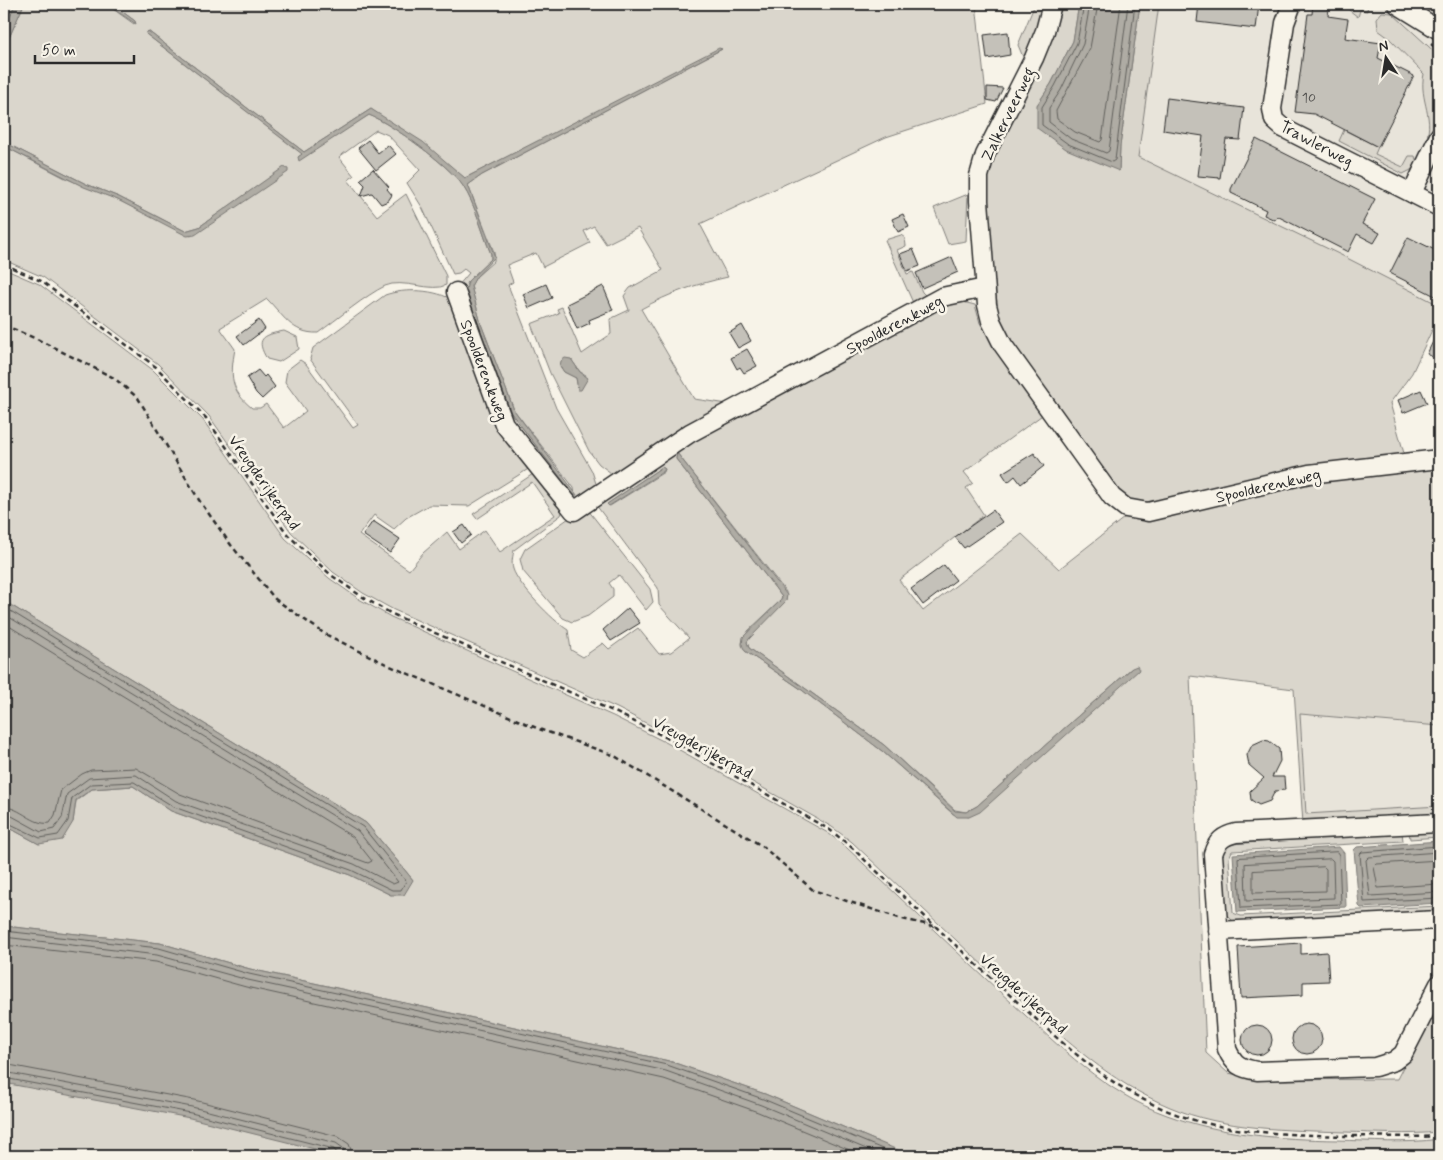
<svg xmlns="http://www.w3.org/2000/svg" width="1443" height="1160" font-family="Mynerve,sans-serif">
<rect width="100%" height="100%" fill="#f7f3e8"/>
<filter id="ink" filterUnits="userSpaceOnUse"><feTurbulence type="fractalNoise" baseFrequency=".02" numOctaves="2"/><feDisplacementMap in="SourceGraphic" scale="10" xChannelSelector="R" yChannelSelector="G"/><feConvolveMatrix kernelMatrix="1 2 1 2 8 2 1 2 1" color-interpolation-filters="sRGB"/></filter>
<g filter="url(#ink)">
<g fill="#e8e4da">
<path d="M 1146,4 L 1439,4 L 1439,321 L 1132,170 Z"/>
<path d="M 1300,714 L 1439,726 L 1439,806 L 1306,815 Z"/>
</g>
<g fill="#dad6cc" stroke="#82807c" fill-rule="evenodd">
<path d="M 4,4 L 15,4 L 4,31 Z"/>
<path d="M 24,4 L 106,4 L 134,24 L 135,21 L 112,4 L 976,4 L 987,104 L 886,137 L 700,224 L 728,277 C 696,284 670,293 641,309 L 694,399 L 728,404 L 615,476 L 599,464 L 589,451 L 550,373 L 531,324 L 559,313 L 557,309 L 562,307 L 582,354 L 611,334 L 610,319 L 629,310 L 624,296 L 630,288 L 663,270 L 638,228 L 606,244 L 594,226 L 584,231 L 590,243 L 543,267 L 536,253 L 507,265 L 513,282 L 508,285 L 556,408 L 592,471 L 598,490 L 573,501 L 511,426 L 458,286 L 469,273 L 464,269 L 459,273 L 453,274 L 422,207 L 407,183 L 420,170 L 388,135 L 376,130 L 339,157 L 354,176 L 348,180 L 377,216 L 406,194 L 446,276 L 446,285 C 433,293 402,278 385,286 C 366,295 336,320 318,333 C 292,334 283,315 267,299 L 220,328 L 235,349 C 230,376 230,390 252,408 L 260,408 L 266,404 L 284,428 L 306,411 L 285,382 L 287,370 L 300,360 L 306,364 L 353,428 L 358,425 L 310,359 L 313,348 L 385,295 C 405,288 436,289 454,301 L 530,468 L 469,506 L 429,505 L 406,518 L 394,529 L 374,515 L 359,535 L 409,570 L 423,553 L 447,532 L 459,549 L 485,530 L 500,552 L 555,515 L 532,482 L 477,519 L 473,514 L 533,474 L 563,510 L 561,515 L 514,550 C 513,556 511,562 513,569 C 518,585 553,621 568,630 L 571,650 L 583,657 L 603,643 L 609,649 L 638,628 L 659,654 L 671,652 L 689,638 L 659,605 L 658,588 L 596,505 L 599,497 L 786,386 L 921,315 L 959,301 L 975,305 L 980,323 L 1045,413 L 964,472 L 973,483 L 966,488 L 984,515 L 899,580 L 923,611 L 1022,534 L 1059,569 L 1129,514 L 1325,476 L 1439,463 L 1439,726 L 1300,714 L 1306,814 L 1439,806 L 1439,815 L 1303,824 L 1294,689 L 1190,676 L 1206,1053 L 1228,1073 L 1264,1080 L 1397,1079 L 1439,996 L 1439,1132 C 1408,1135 1376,1133 1345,1132 C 1287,1130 1224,1130 1170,1107 C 1110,1082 1068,1042 1020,999 C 963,948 908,894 852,842 L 832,827 L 671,736 L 617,708 L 394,610 L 363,593 L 333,572 L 291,532 L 209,416 L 158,364 L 43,277 L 4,260 L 4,146 L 65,178 L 118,200 L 191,236 L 284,168 L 199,227 L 185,231 L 119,197 L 86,184 L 4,142 L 4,49 ZM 148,31 L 304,152 L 371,109 L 465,178 L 722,49 L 482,175 L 468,185 L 494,252 L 494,261 L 476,277 L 471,286 L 481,324 L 514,410 L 574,488 L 575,496 L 511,413 L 466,283 L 491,259 L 491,254 C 482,232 476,206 463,186 C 450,166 392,124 369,115 L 298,157 L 303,154 L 146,34 ZM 571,359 L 580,372 L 586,375 L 578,388 L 576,378 L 564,372 L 561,367 ZM 677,453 L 786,592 L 786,601 L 754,631 L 747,642 L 749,648 L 884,745 L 955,810 L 966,812 L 977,806 L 1132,668 L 969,817 L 953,814 L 882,751 L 798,687 L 745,651 L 742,643 L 748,631 L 780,601 L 782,597 L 676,459 ZM 662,467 L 665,469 L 664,472 L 610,506 L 607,504 Z"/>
<path d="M 1035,4 L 1046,4 L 1031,54 L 1023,57 L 1018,45 Z"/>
<path d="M 1057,4 L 1079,4 L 1073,41 L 1051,84 L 1037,105 L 1119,170 L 1120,146 L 1140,4 L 1159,4 L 1138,157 L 1345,257 L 1439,305 L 1439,315 L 1412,373 L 1390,403 L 1405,457 L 1150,505 L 1137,504 L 1118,494 L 1014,350 L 998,312 L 984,183 L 987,169 Z"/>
<path d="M 1349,4 L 1368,4 L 1367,11 L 1360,10 L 1358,17 L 1349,10 Z"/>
<path d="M 1409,4 L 1439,6 L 1439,18 L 1435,19 Z"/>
<path d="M 1382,12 L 1392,13 L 1439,56 L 1439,118 L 1424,145 C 1437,119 1418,100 1424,74 L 1389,38 L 1378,30 L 1377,18 Z"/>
<path d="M 1344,130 L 1378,147 L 1375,154 L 1403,167 L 1409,156 L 1415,156 L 1417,163 L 1411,170 L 1403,174 L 1339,141 Z"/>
<path d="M 968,194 L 966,241 L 948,244 L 934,208 Z"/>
<path d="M 901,235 L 905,238 L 906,246 L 897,250 L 907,274 L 913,272 L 922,292 L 928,298 L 914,305 L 885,240 Z"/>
<path d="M 4,269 L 39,284 L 153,370 L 203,420 L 285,538 L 329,578 L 359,599 L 391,617 L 613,716 L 667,743 L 828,833 L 847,848 C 902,899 956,952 1012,1003 C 1059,1046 1105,1093 1167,1115 C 1222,1135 1279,1139 1337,1140 C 1371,1141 1406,1144 1439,1139 L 1439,1156 L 4,1156 L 4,1013 L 874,1140 L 765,1094 L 669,1061 L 250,969 L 160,943 L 4,926 L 4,825 L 39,844 L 73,822 L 76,801 L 92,789 L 133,786 L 171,811 L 350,875 L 391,895 L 413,880 L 366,823 L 4,601 Z"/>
<path d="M 284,331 L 297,337 L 299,349 L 279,362 L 267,359 C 255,339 262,335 284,331 Z"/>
<path d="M 588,510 L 650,589 L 653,602 L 646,610 L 619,575 L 609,583 L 613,589 L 613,597 L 588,616 L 572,622 L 563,618 L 523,571 L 520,559 L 525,549 L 579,511 Z"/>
<path d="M 1439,829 L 1439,837 L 1410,839 L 1409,831 Z"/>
<path d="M 1402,832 L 1403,841 L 1232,851 L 1229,858 L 1233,913 L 1241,916 L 1439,906 L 1439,914 L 1235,923 L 1224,912 L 1221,853 L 1231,844 Z"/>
</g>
<g fill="#afaca4" stroke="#7a7874">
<path d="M 15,4 L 24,4 L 4,49 L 4,31 Z"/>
<path d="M 106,4 L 112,4 L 135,21 L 136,24 Z"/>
<path d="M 1079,4 L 1140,4 L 1120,146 L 1119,171 L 1066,149 L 1037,128 L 1037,105 L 1051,84 L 1073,41 Z"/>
<path d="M 148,31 L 304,152 L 371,109 L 423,142 L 465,178 L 719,48 L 722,49 L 482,175 L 468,185 L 495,257 L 476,277 L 471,286 L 481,324 L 514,410 L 577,495 L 574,495 L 511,413 L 466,290 L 468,281 L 491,259 L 491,254 C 482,232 476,206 463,186 C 450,166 392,124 369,115 L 299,161 L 298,157 L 302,154 L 146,34 Z"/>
<path d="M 4,142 L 86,184 L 119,197 L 185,231 L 199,227 L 284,167 L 288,169 L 288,172 L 195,235 L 187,236 L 118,200 L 84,187 L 4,146 Z"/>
<path d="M 565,358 L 571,359 L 580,372 L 588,378 L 581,390 L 578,390 L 576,378 L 564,372 L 560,366 L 561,361 Z"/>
<path d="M 677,453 L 787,595 L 786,601 L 749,639 L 747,642 L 749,648 L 884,745 L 955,811 L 966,812 L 977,806 L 1132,668 L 1137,666 L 1139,670 L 980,812 L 969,817 L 957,817 L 882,751 L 798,687 L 745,651 L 742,645 L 743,637 L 780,601 L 782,597 L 676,459 Z"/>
<path d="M 662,467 L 665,469 L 664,471 L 609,506 L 607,504 Z"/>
<path d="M 4,601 L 366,823 L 413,880 L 404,895 L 391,895 L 350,875 L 171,811 L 133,786 L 92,789 L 76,800 L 73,822 L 62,840 L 39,844 L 4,825 Z"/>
<path d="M 1439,841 L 1439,903 L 1361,908 L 1359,906 L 1354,850 L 1357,847 Z"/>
<path d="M 1339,847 L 1344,853 L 1346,907 L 1237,912 L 1233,854 Z"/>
<path d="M 4,926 L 160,943 L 250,969 L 669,1061 L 765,1094 L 912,1156 L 343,1156 L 190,1118 L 4,1083 Z"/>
</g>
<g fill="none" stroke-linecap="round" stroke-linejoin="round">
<g stroke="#605f5b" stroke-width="1">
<path d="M 1084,4 L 1077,43 L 1055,86 L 1042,107 L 1042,125 L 1068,144 L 1112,162 L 1115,160 L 1135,4"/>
<path d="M 1090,4 L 1083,44 L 1061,90 L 1049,108 L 1049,122 L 1071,139 L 1106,153 L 1109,151 L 1128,4"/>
<path d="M 1098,4 L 1090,48 L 1056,111 L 1057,119 L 1075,132 L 1100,142 L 1102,140 L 1121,4"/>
<path d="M 4,607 L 363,827 L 406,881 L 401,890 L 392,890 L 351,870 L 174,807 L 134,782 L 91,784 L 72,798 L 68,821 L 58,835 L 40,838 L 4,821"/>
<path d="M 4,614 L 358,831 L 398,882 L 393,884 L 354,864 L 176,801 L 136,775 L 89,778 L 67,794 L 62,818 L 54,829 L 41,832 L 10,815 L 4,814"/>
<path d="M 4,623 L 353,837 L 372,861 L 368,863 L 180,794 L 136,768 L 91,770 L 82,774 L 61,790 L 55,815 L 50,823 C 33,826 21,807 4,807"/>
<path d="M 1439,846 L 1362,852 L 1360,854 L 1364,902 L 1439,898"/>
<path d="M 1337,852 L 1339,855 L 1341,904 L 1241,908 L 1238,858 Z"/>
<path d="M 1439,852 L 1369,857 L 1366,860 L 1370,896 L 1439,892"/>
<path d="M 1331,859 L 1333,861 L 1334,898 L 1246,901 L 1245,864 Z"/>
<path d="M 1439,860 L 1377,864 L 1374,867 L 1378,888 L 1439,884"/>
<path d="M 1324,867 L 1326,869 L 1326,891 L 1253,893 L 1253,871 Z"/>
<path d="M 4,931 L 159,948 L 249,974 L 667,1065 L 763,1099 L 899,1156"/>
<path d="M 4,937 L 157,955 L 248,980 L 666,1071 L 761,1105 L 883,1156"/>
<path d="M 4,945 L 156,962 L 246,987 L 664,1079 L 758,1112 L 864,1156"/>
<path d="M 4,1064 L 194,1100 L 337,1136 L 349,1144 L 353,1156"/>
<path d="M 4,1072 L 192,1107 L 336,1143 L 343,1148 L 345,1156"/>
<path d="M 4,1078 L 191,1113 L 334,1149 L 339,1156"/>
</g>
</g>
<g fill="#c4c1b9" stroke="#2b2b2b">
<path d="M 1199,4 L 1259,4 L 1256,29 L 1197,22 Z"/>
<path d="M 1313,4 L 1329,6 L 1328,16 L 1348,19 L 1345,38 L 1381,43 L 1378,58 L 1414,76 L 1378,147 L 1314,114 L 1295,112 L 1308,14 L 1312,14 Z"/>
<path d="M 1008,32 L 1010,55 L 987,59 L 984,35 Z"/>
<path d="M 987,87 L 1003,88 L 996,102 L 987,100 Z"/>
<path d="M 1167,98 L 1244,108 L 1240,140 L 1226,139 L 1220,178 L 1198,176 L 1203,136 L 1163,130 Z"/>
<path d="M 1256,139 L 1375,199 L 1362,224 L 1380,233 L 1374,243 L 1357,234 L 1348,252 L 1277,216 L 1275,220 L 1264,215 L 1266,210 L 1231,193 L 1231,189 Z"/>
<path d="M 368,140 L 378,153 L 388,145 L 396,154 L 376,170 L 358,148 Z"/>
<path d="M 373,169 L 389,187 L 387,189 L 392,195 L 388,201 L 381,204 L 372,193 L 361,196 L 365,185 L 360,180 Z"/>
<path d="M 903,214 L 909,227 L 898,232 L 892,219 Z"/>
<path d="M 1408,237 L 1439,252 L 1439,298 L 1390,273 Z"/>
<path d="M 913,249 L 920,266 L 907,271 L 900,254 Z"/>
<path d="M 952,257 L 958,272 L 922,288 L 916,273 Z"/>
<path d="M 546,284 L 552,298 L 529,308 L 523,294 Z"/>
<path d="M 603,286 L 613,310 L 589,320 L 590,323 L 577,329 L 567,304 Z"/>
<path d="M 259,320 L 265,329 L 244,345 L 237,336 Z"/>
<path d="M 742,325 L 751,341 L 738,348 L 729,333 Z"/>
<path d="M 1439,329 L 1439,360 L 1427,354 Z"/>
<path d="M 747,349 L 757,366 L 744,373 L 740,367 L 737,369 L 731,358 Z"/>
<path d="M 258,370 L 264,377 L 266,375 L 275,387 L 262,399 L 256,393 L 247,378 Z"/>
<path d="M 1421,390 L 1427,403 L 1403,413 L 1398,400 Z"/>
<path d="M 1034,453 L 1044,466 L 1021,484 L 1015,476 L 1008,482 L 1002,473 Z"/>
<path d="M 993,510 L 1002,522 L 964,548 L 955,537 Z"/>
<path d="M 373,521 L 400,539 L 390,553 L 363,535 Z"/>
<path d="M 464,525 L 471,535 L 461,543 L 453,532 Z"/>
<path d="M 944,565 L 956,580 L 923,605 L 911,589 Z"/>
<path d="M 628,608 L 640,623 L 611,641 L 603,630 Z"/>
<path d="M 1263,740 L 1269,741 L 1279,749 L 1280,761 L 1272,777 L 1284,777 L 1285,790 L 1275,791 L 1270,801 L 1259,805 L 1251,800 L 1250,791 L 1264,778 L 1249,765 L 1247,755 L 1252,745 Z"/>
<path d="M 1301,943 L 1301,954 L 1327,952 L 1329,981 L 1303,982 L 1303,995 L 1241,998 L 1238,947 Z"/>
<circle cx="1307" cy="1039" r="15"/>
<circle cx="1257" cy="1040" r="15"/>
</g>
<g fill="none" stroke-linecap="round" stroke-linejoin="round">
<defs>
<g id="minor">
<path d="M 1052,4 L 1045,31 L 1034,58 L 985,155 L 979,176 L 979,201 L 987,305 L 991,321 L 1003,345 L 1112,497 L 1126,508 L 1148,512 L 1309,474 L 1439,459"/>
<path d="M 1292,4 L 1285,23 L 1272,109 L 1274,120 L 1283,128 L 1439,207"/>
<path d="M 1397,4 L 1439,30"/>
<path d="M 1412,193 L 1439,136"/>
<path d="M 456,292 L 504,424 L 574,511 L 690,433 L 942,297 L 985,288"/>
<path d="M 1439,823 L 1236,833 C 1223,836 1217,841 1213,854 L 1227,1049 C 1234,1065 1240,1068 1257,1071 L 1375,1067 L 1394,1061 L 1403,1054 L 1439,984"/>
<path d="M 1218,931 L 1439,920"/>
</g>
</defs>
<use href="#minor" stroke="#2b2b2b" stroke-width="21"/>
<g stroke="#2b2b2b" stroke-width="2.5" stroke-dasharray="5 4" stroke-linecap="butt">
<path d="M 1431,44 L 1439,50"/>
<path d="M 4,264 L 41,281 L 156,367 L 206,418 L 288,535 L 331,575 L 361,596 L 392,614 L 615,712 L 669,739 L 830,830 L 849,845 C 903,896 957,947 1012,997 C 1060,1041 1105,1085 1166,1110 C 1222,1134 1285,1134 1345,1136 C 1376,1136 1408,1138 1439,1136"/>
<path d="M 4,325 L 39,340 L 114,378 L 138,398 L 199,500 L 231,545 L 275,599 L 325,634 L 390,666 L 539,729 L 613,755 L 762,846 L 813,890 L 902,919 L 934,926"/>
</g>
<use href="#minor" stroke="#f7f3e8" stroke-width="18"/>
</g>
</g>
<g text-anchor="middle" stroke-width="5" stroke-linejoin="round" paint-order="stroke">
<g font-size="14" fill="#51504e">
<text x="1309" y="102">10</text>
</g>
<g font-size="16" fill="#2b2b2b" stroke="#f7f3e8">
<text transform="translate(1007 114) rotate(-64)" y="6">Zalkerveerweg</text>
<text transform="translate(1317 143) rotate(28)" y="6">Trawlerweg</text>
<text transform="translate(894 324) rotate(-28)" y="6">Spoolderenkweg</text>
<text transform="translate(485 370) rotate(69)" y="6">Spoolderenkweg</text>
<text transform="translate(265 482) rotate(55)" y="6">Vreugderijkerpad</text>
<text transform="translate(1268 485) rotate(-13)" y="6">Spoolderenkweg</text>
<text transform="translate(703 747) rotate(29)" y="6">Vreugderijkerpad</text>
<text transform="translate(1024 993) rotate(42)" y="6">Vreugderijkerpad</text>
</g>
</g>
<rect width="1443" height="1160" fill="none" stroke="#f7f3e8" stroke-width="20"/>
<rect x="10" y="10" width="1423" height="1140" fill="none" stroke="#2b2b2b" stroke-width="2" filter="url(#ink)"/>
<g transform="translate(1386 58) rotate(348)" stroke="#f7f3e8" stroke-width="4" paint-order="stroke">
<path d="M0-4L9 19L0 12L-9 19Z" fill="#2b2b2b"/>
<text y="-8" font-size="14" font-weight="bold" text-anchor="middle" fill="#2b2b2b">N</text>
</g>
<path d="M35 55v8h99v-8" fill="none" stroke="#2b2b2b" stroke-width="2.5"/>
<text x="42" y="55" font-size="15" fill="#2b2b2b" stroke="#f7f3e8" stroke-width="4" paint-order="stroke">50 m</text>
</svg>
